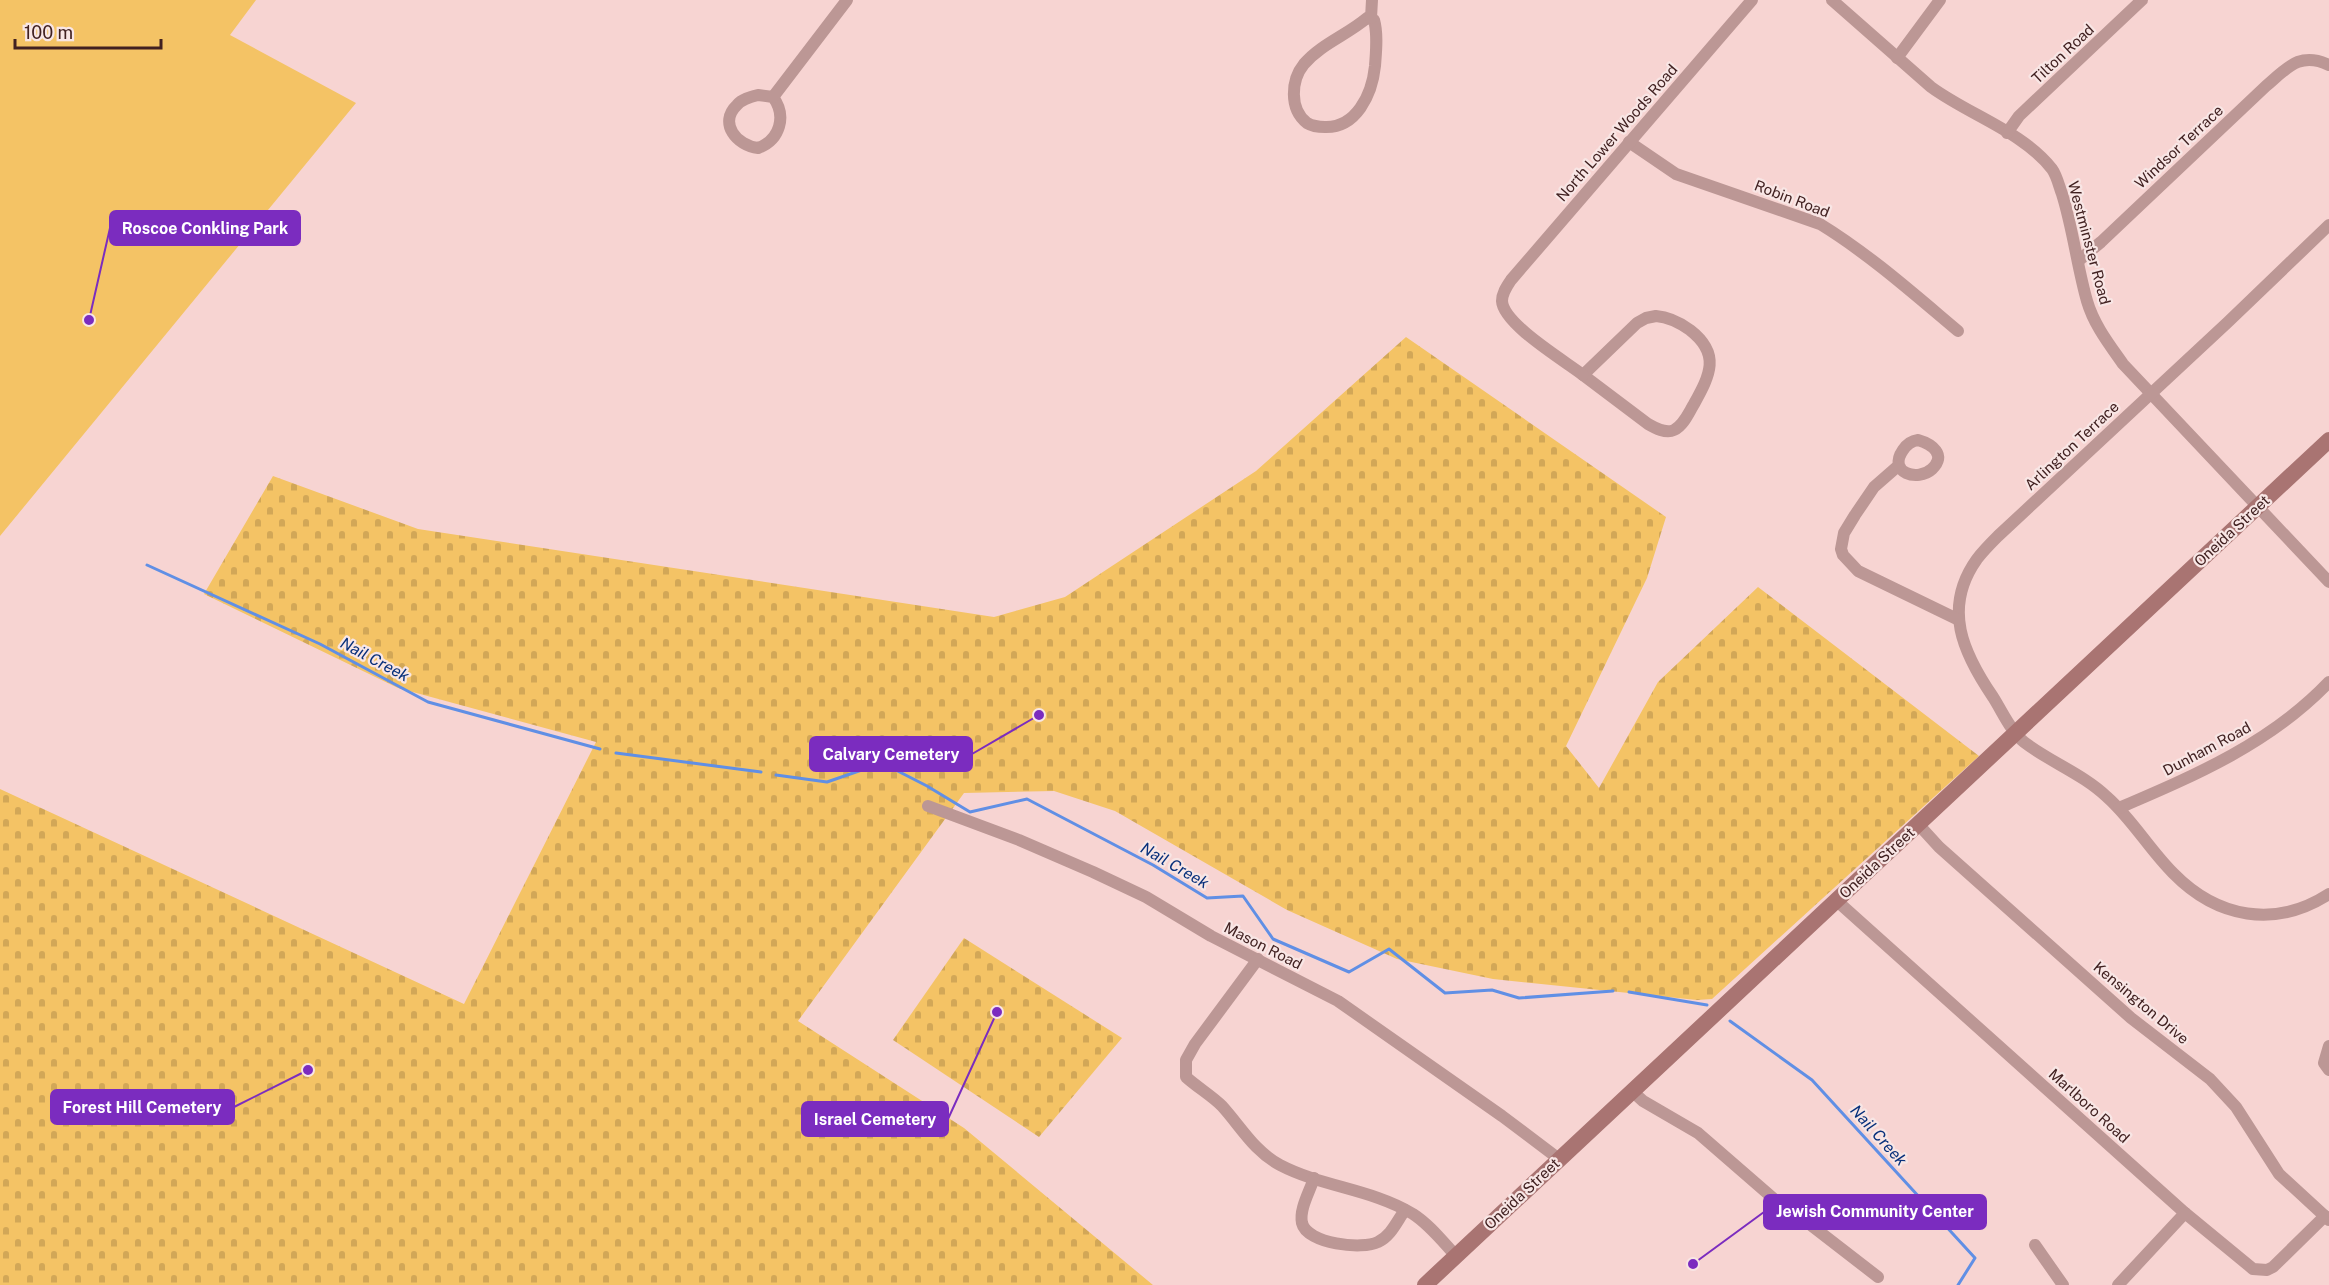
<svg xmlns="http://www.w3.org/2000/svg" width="2329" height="1285" font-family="'Public Sans',sans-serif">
<defs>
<pattern id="cemetery-stones" width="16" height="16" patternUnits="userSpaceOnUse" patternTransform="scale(1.5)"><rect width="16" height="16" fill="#f4c365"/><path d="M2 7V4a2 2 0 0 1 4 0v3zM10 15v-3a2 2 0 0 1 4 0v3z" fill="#d2a757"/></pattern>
</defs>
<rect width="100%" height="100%" fill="#f7d4d2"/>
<g fill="url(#cemetery-stones)">
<path d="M 1406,337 L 1666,517 L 1647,578 L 1566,746 L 1599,788 L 1658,682 L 1758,587 L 1979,756 L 1712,999 L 1697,1000 L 1493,979 L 1397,959 L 1287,910 L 1115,811 L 1054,791 L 964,793 L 798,1021 L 964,1128 L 1153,1285 L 0,1285 L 0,789 L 464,1004 L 596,742 L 398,688 L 204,594 L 273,476 L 418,529 L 994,617 L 1065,597 L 1256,471 Z"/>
<path d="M 964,938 L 1122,1038 L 1039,1137 L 893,1040 Z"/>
</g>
<path fill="#f4c365" d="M 0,0 L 256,0 L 230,35 L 356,103 L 0,536 Z"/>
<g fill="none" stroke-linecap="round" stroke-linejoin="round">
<g stroke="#608fe5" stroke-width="3">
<path d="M 147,565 L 320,644 L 428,702 L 600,749"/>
<path d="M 616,753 L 761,772"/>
<path d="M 776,775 L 827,782 L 882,763 L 927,786 L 970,812 L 1027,799 L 1153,865 L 1207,898 L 1243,896 L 1273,939 L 1349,972 L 1389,949 L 1445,993 L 1492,990 L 1519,998 L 1613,991"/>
<path d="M 1629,992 L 1707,1005"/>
<path d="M 1730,1021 L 1812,1080 L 1975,1258 L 1958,1285"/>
</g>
<g stroke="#bc9795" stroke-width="12">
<path d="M 1832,0 L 1931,87 C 1969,115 2022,131 2052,169 C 2057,176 2059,186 2062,194 C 2073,229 2077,266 2087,301 C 2094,325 2109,344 2123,364 L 2329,582"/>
<path d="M 1367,18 L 1374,20 C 1378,34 1376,52 1375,66 C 1372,95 1356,128 1325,127 C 1318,127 1312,126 1307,123 C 1289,109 1291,80 1304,64 C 1321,44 1347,35 1367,18 Z"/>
<path d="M 1371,18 L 1372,0"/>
<path d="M 1897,58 L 1940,0"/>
<path d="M 758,95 L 773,97 C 787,116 780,140 758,148 C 737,146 718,123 737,105 C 742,99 750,97 758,95 Z"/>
<path d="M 773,97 L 847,0"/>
<path d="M 2007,133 L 2019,116 L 2142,0"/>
<path d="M 1629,142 L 1676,174 L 1820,224 C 1869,254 1914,294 1958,331"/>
<path d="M 2329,225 L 2228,322 L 1998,536 C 1991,543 1983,551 1977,559 C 1942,608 1963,653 1993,697 C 2002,711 2011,732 2024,742 C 2050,762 2083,774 2107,797 C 2132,819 2149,849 2173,873 C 2217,918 2275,929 2329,894"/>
<path d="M 2078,261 L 2101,242 L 2266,86 C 2287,68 2300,51 2329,65"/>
<path d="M 1656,316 C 1669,317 1679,322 1690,330 C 1721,354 1710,375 1694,404 C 1689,412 1684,425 1674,430 C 1666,434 1655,428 1648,424 L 1583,375 L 1637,323 L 1646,318 Z"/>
<path d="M 1583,375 C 1565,361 1503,324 1502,301 C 1502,293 1507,286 1511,280 L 1752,0"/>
<path d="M 1918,440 C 1932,444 1947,455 1932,469 C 1918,482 1887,473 1903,450 C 1907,444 1911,441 1918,440 Z"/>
<path d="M 1898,466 L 1874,487 L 1855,515 L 1844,533 L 1841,549 L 1843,555 L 1858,571 L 1959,620"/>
<path d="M 928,806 L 1019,840 L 1093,872 L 1146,897 L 1211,936 L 1338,1001 L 1502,1116 L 1559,1159"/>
<path d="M 2119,808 C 2196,775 2271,743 2329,682"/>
<path d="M 1918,824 L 1939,847 L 2131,1018 L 2210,1079 L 2236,1107 L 2279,1174 L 2329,1220"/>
<path d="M 1837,901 L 2185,1213 L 2253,1269 L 2267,1270 L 2273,1267 L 2325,1216"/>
<path d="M 1258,959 L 1195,1044 L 1186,1060 L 1186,1077 C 1197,1087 1212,1096 1222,1106 C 1241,1127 1254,1151 1280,1165 C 1322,1187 1372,1189 1413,1214 C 1430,1225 1443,1242 1456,1256"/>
<path d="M 2329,1046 L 2324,1063 L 2329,1070"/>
<path d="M 1632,1091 L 1643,1101 L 1698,1133 L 1774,1199 L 1803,1219 L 1878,1277"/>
<path d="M 1314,1178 C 1310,1191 1299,1209 1302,1223 C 1307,1244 1363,1250 1378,1242 C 1391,1236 1397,1221 1405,1210"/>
<path d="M 2035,1245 L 2063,1285"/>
<path d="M 2118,1285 L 2185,1213"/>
</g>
<path stroke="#a97472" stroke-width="16" d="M 1425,1285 L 2329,440"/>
</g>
<g text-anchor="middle" stroke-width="4.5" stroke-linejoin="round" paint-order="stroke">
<g font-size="15" fill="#412121" stroke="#f8e6e5">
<text transform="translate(2063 54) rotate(-43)" y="5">Tilton Road</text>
<text transform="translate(1617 133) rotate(-49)" y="5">North Lower Woods Road</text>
<text transform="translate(2179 147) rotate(-43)" y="5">Windsor Terrace</text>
<text transform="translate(1792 199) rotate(21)" y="5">Robin Road</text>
<text transform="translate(2089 243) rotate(75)" y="5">Westminster Road</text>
<text transform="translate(2072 446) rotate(-43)" y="5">Arlington Terrace</text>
<text transform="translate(2232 531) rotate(-43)" y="5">Oneida Street</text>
<text transform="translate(2207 749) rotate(-28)" y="5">Dunham Road</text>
<text transform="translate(1877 863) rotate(-43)" y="5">Oneida Street</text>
<text transform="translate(1263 946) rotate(27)" y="5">Mason Road</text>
<text transform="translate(2141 1003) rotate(40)" y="5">Kensington Drive</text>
<text transform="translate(2089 1106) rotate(42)" y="5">Marlboro Road</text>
<text transform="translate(1522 1194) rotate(-43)" y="5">Oneida Street</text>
</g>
<g font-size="16" font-style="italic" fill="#08307b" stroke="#f8e6e5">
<text transform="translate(375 659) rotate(28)" y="6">Nail Creek</text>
<text transform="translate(1175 865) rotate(30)" y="6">Nail Creek</text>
<text transform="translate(1879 1135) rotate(48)" y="6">Nail Creek</text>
</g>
</g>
<path fill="none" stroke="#7b2cbf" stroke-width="2" d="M89 320L110 228M1039 715L972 754M308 1070L234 1107M997 1012L948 1119M1693 1264L1764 1212"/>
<g fill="#7b2cbf" stroke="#f8e6e5" stroke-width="2">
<circle cx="89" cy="320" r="6"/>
<circle cx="1039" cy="715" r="6"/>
<circle cx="308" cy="1070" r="6"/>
<circle cx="997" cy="1012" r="6"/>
<circle cx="1693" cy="1264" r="6"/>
</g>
<g fill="#7b2cbf" stroke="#7b2cbf" stroke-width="2">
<rect x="110" y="211" width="190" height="34" rx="6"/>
<rect x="810" y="737" width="162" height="34" rx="6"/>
<rect x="51" y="1090" width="183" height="34" rx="6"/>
<rect x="802" y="1102" width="146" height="34" rx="6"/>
<rect x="1764" y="1195" width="222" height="34" rx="6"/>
</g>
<g font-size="16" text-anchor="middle" font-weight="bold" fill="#fff">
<text x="205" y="234">Roscoe Conkling Park</text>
<text x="891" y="760">Calvary Cemetery</text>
<text x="142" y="1113">Forest Hill Cemetery</text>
<text x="875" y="1125">Israel Cemetery</text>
<text x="1875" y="1217">Jewish Community Center</text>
</g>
<path d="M15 39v9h146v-9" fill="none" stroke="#412121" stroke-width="3"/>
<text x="24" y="39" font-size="18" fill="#412121" stroke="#f8e6e5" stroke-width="4.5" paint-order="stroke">100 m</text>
</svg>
